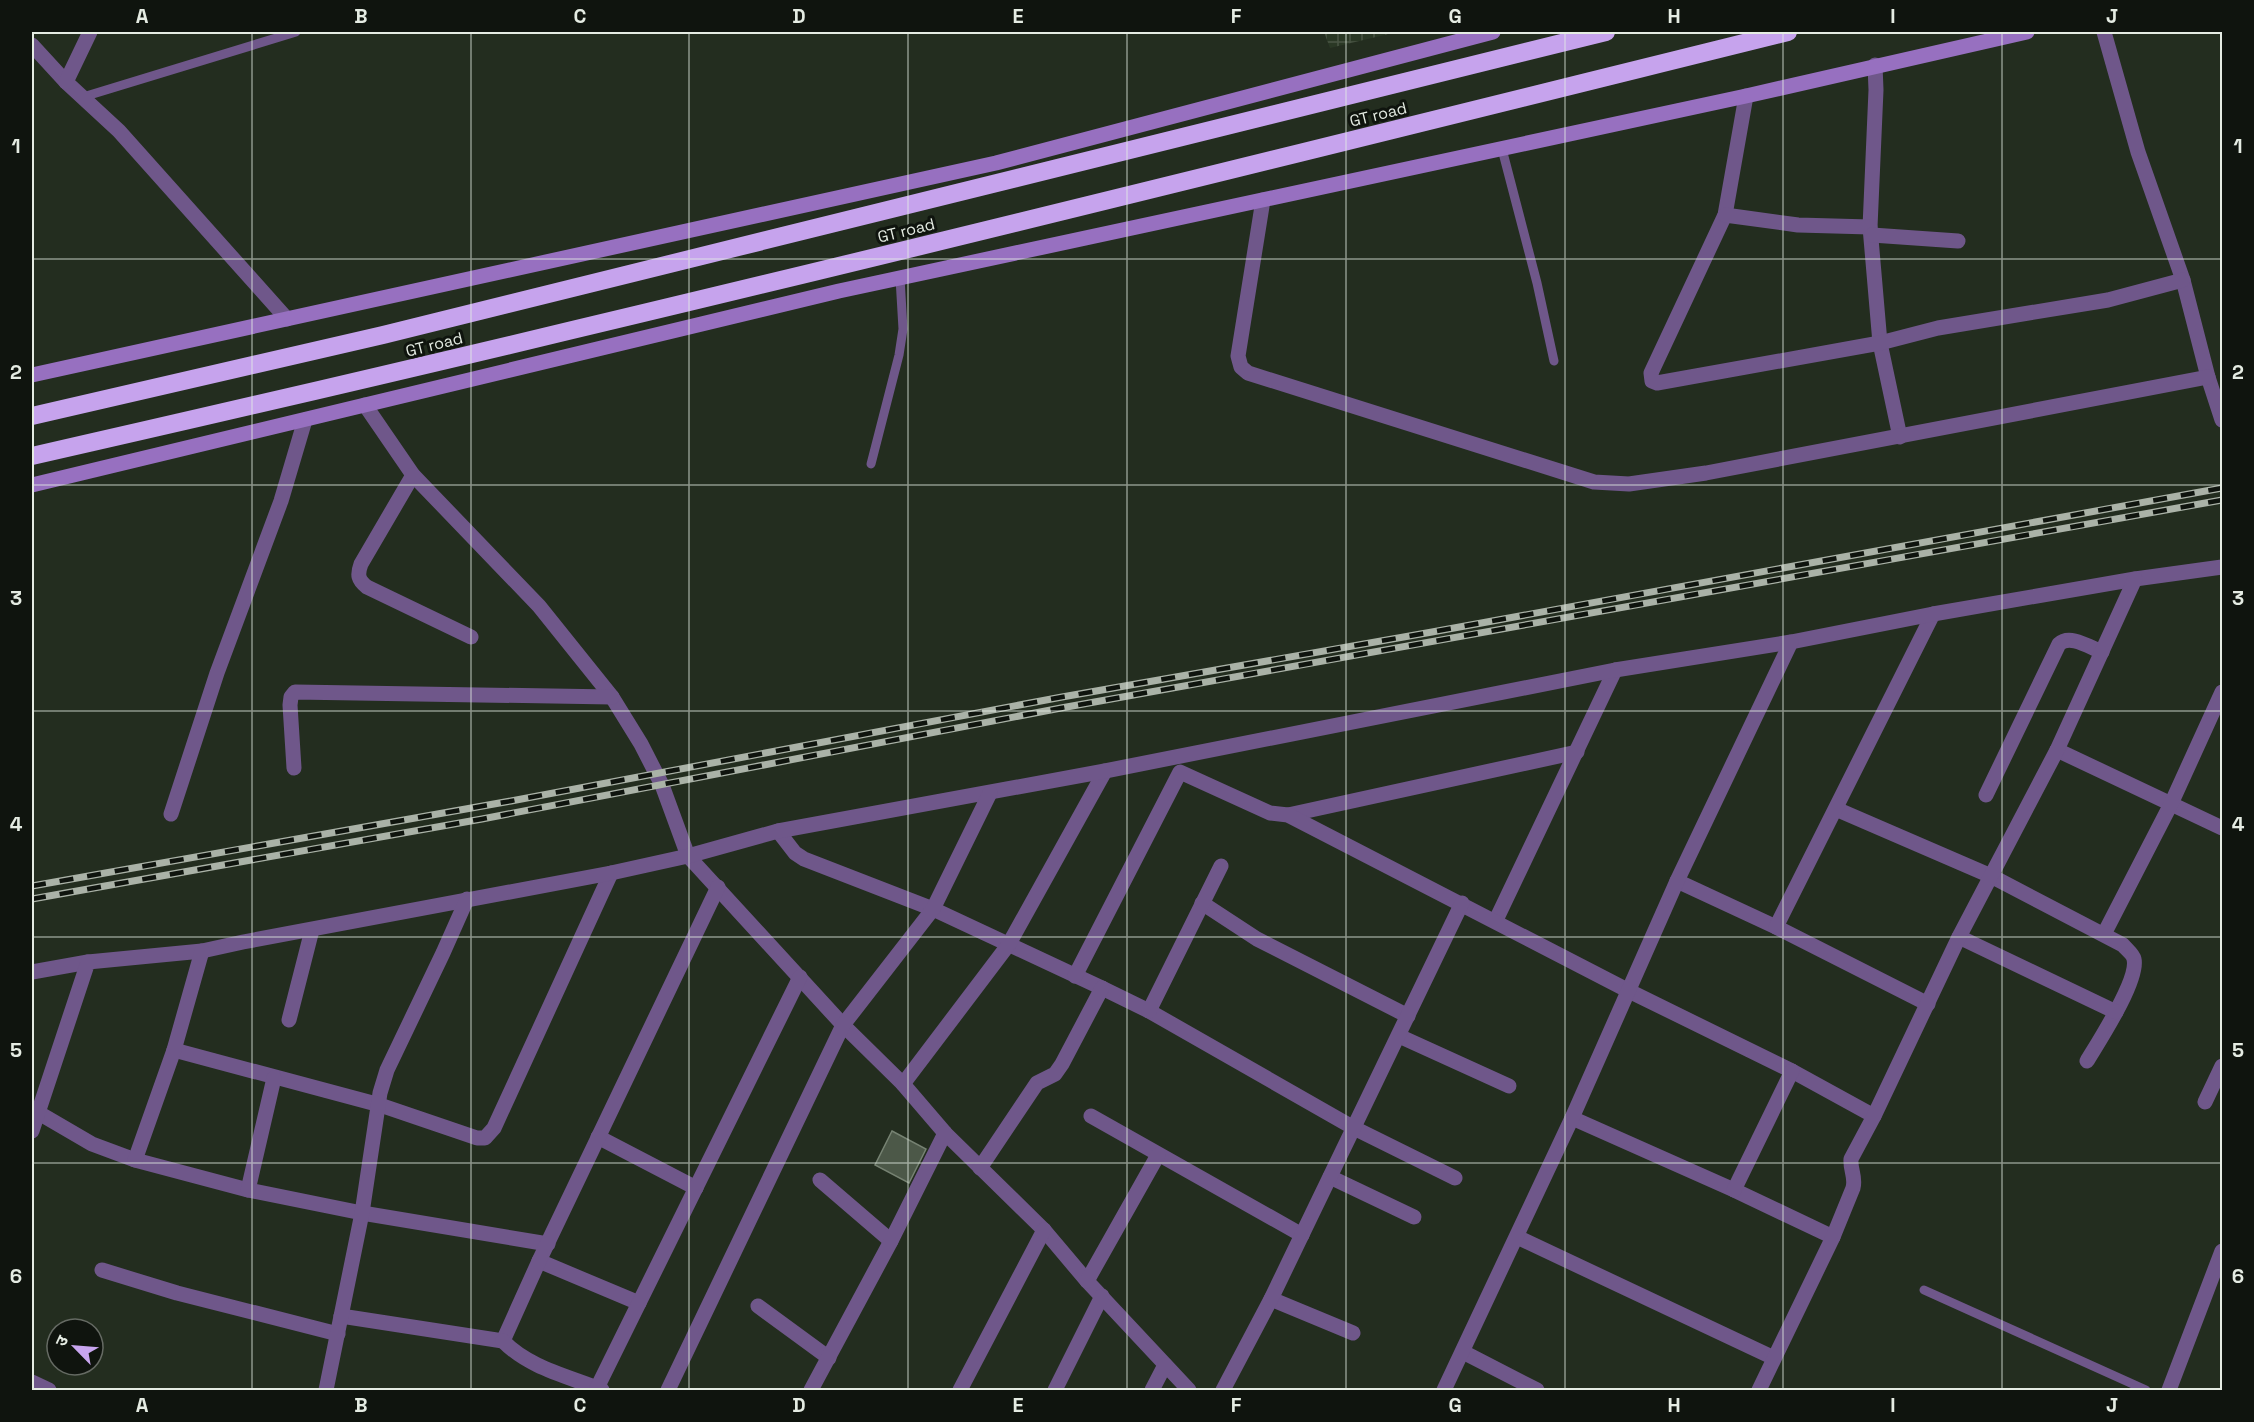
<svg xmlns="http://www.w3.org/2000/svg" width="2254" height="1422" font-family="'Space Grotesk','Noto Sans Devanagari',sans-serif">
<defs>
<pattern id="industrial-grid" width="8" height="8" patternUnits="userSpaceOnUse" patternTransform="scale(1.5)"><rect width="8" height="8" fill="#2a3825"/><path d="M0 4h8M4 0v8" fill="none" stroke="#495544"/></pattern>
</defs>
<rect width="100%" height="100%" fill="#232d1f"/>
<g fill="url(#industrial-grid)">
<path d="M 765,32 L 764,32 L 1083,32 L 970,34 Z"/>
<path d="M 1324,32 L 1397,32 L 1330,48 Z"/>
</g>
<path fill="#4c5848" stroke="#768272" stroke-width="1.5" d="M 892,1131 L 926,1149 L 909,1183 L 875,1165 Z"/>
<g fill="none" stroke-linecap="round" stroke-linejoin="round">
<g stroke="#6f578a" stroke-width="9">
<path d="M 83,97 L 296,32"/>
<path d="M 1502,149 L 1537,283 L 1554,361"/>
<path d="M 871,464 L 899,355 L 903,329 L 900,278"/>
<path d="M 1924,1290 L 2146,1390"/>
</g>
<g stroke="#6f578a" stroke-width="15">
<path d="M 2104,32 L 2138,152 L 2183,280 L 2208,377 L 2222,420"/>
<path d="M 32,45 L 66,82 L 119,131 L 287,319"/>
<path d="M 1875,65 L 1876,90 L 1870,227 L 1880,343 L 1900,437"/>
<path d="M 66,82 L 90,32"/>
<path d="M 1746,96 L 1725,215 L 1651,373 L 1652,381 L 1657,383 L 1880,343 L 1938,328 L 2108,300 L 2183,280"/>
<path d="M 1263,200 L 1238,356 L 1241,367 L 1248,373 L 1594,482 L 1629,484 L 1706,473 L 2208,377"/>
<path d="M 1725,215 L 1798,225 L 1870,227"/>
<path d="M 1872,235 L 1958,241"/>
<path d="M 365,405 L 413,475 L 539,606 L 612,697 L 641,744 L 662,785 L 688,856 L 843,1025 L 903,1084 L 945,1133 L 1044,1230 L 1087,1281 L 1189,1390"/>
<path d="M 413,475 L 361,564 C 357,575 358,580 367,587 L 471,637"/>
<path d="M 2057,750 L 2222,828"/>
<path d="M 294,768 L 290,705 L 291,697 L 295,692 L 612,697"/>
<path d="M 1986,795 L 2059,644 C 2070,634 2089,647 2102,652"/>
<path d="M 1836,809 L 1991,876 L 2123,945 C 2126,949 2133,954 2134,959 C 2139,980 2099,1041 2087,1061"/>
<path d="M 171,814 L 217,673 L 281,501 L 305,420"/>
<path d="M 1288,815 L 1577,752"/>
<path d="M 778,831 L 795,853 L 804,859 L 933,909 L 1102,988 L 1149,1011 L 1354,1128 L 1455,1178"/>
<path d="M 1677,881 L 1776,927 L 1928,1004"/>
<path d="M 1202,903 L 1257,939 L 1408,1016"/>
<path d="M 1496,920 L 1615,670"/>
<path d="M 1776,927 L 1933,614"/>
<path d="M 2104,934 L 2171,804 L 2222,692"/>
<path d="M 1959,937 L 2116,1012"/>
<path d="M 32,972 L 88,962"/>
<path d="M 1075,976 L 1180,772 L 1270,813 L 1288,815 L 1629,991 L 1792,1071 L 1874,1116"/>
<path d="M 1149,1011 L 1221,866"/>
<path d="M 289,1020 L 312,930"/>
<path d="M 1399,1036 L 1509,1086"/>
<path d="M 174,1050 L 380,1105 L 477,1138 L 485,1138 L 494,1128 L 611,873"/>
<path d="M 903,1084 L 1009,944 L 1105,771"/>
<path d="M 2205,1102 L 2222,1066"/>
<path d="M 32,1109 L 92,1144 L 135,1160 L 248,1190 L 362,1213 L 548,1244"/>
<path d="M 1091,1116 L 1302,1235"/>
<path d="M 1572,1118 L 1734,1190 L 1833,1237"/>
<path d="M 32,1131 L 88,962 L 202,951 L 243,942 L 611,873 L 688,856 L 778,831 L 1105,771 L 1615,670 L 1791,642 L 1933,614 L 2135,579 L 2222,567"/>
<path d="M 598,1137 L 696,1188"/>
<path d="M 135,1160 L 174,1050 L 202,951"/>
<path d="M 980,1168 L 1037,1083 L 1055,1074 L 1062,1064 L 1102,988"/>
<path d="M 1330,1177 L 1414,1217"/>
<path d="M 820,1180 L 891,1241"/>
<path d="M 248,1190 L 274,1078"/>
<path d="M 1734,1190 L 1792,1071"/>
<path d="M 1517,1237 L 1774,1358"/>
<path d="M 539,1261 L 639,1303"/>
<path d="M 102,1270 L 177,1293 L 338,1334"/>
<path d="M 1087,1281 L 1158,1155"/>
<path d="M 1271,1299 L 1353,1333"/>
<path d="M 758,1306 L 829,1358"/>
<path d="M 341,1316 L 503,1341 L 539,1261 L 718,887"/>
<path d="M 503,1341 C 529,1368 568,1376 602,1390"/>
<path d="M 1463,1352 L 1537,1390"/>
<path d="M 32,1382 L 49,1390"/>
<path d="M 597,1388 L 800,977"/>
<path d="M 326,1390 L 362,1213 L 380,1093 L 387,1070 L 443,953 L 467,899"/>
<path d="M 668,1390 L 843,1025 L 933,909 L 990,793"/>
<path d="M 811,1390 L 891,1241 L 945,1133"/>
<path d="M 960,1390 L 1044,1230"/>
<path d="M 1055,1390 L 1102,1296"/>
<path d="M 1152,1390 L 1165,1365"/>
<path d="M 1223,1390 L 1271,1299 L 1462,903"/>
<path d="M 1444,1390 L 1572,1118 L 1677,881 L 1791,642"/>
<path d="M 1759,1390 L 1833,1237 L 1853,1188 C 1856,1177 1850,1170 1851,1159 L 1874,1116 L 1959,937 L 2057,750 L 2135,579"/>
<path d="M 2169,1390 L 2222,1251"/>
</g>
<g stroke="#9770c0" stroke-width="15">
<path d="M 32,375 L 996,163 L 1493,32"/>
<path d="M 32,485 L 839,291 L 1746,96 L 2027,32"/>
</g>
<g stroke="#c6a3ed" stroke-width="18">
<path d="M 32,416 L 383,335 L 1606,32"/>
<path d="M 32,456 C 619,323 1203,177 1788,32"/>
</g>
<defs>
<g id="rail">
<path d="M 32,886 L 511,801 L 1062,697 L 1432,632 L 2222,488"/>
<path d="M 32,899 L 482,819 L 1061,708 L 2222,500"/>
</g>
</defs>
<use href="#rail" stroke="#aab2a7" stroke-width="7"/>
<use href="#rail" stroke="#0f140e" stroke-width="4.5" stroke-dasharray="14" stroke-linecap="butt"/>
</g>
<path fill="none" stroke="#e5ece3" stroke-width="1.5" stroke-opacity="0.55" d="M 252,32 L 252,1390M 471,32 L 471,1390M 689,32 L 689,1390M 908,32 L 908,1390M 1127,32 L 1127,1390M 1346,32 L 1346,1390M 1565,32 L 1565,1390M 1783,32 L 1783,1390M 2002,32 L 2002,1390M 32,259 L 2222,259M 32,485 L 2222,485M 32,711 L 2222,711M 32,937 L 2222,937M 32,1163 L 2222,1163"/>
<g text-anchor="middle" stroke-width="6" stroke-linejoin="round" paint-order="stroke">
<g font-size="16" fill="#e5ece3" stroke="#0f140e">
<text transform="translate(1378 114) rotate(-14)" y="6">GT road</text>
<text transform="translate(906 230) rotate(-14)" y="6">GT road</text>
<text transform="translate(434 344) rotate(-14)" y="6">GT road</text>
</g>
</g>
<rect width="2254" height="1422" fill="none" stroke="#0f140e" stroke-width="66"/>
<g transform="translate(75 1347) rotate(295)"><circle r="28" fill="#0f140e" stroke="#656a63" stroke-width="1.5"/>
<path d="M0-4.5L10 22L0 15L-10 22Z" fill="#c8a6ef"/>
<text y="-9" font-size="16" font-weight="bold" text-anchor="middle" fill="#e5ece3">उ</text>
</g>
<rect x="33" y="33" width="2188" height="1356" fill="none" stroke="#e5ece3" stroke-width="2"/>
<g font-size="20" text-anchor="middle" font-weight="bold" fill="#e5ece3">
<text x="142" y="23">A</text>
<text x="361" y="23">B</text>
<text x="580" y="23">C</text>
<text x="799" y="23">D</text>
<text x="1018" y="23">E</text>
<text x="1236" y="23">F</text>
<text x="1455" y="23">G</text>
<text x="1674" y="23">H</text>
<text x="1893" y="23">I</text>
<text x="2112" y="23">J</text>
<text x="16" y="153">1</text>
<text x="2238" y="153">1</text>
<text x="16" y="379">2</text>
<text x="2238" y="379">2</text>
<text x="16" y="605">3</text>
<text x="2238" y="605">3</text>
<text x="16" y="831">4</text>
<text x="2238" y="831">4</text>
<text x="16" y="1057">5</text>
<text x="2238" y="1057">5</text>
<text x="16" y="1283">6</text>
<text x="2238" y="1283">6</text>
<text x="142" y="1412">A</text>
<text x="361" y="1412">B</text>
<text x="580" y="1412">C</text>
<text x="799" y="1412">D</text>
<text x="1018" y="1412">E</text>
<text x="1236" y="1412">F</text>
<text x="1455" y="1412">G</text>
<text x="1674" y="1412">H</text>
<text x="1893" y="1412">I</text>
<text x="2112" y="1412">J</text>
</g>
</svg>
